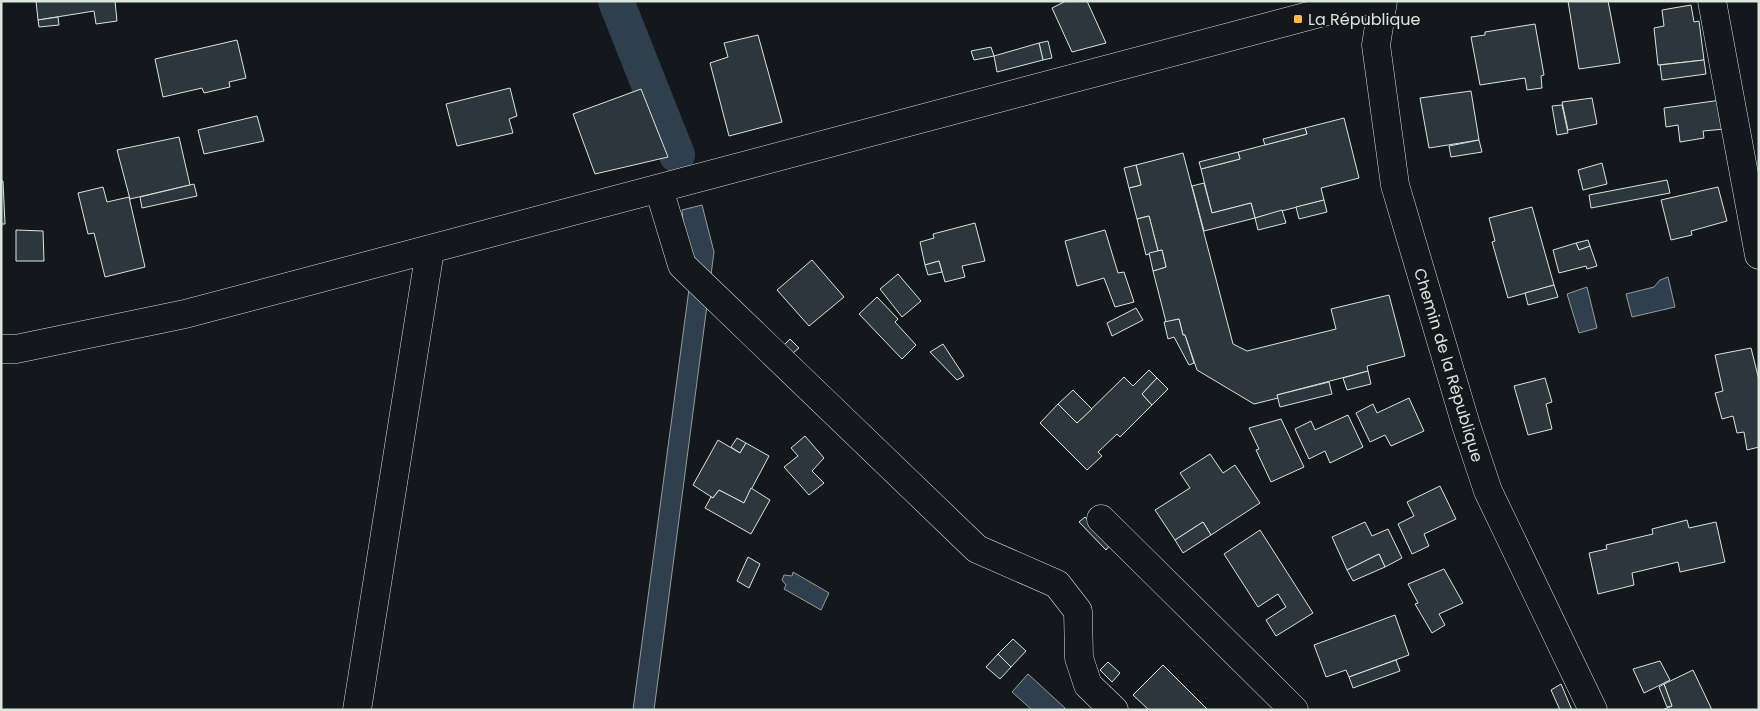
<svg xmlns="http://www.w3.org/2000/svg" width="1760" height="711" font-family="Poppins,sans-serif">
<rect width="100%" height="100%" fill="#14181c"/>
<g fill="#2f3f4d" stroke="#939e99">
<path d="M 702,205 L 714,252 L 654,710 L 633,710 L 689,289 L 682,210 Z"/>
<path d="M 1668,277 L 1675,307 L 1632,317 L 1626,294 L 1654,287 L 1660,280 Z"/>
<path d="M 1587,287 L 1597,328 L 1579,333 L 1567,294 Z"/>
<path d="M 793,572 L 829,593 L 821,610 L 784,589 L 786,585 L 782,580 L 784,575 L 792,576 Z"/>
<path d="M 1028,674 L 1065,708 L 1064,710 L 1032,710 L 1012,692 Z"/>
</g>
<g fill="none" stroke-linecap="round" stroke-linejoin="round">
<path stroke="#2f3f4d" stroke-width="36" d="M 616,1 L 677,155"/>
</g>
<g fill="#2c363c" stroke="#d8e6dc">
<path d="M 36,1 L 115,1 L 117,21 L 96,24 L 94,11 L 38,20 Z"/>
<path d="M 1066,1 L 1087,1 L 1106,43 L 1072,52 L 1052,8 Z"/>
<path d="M 1568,1 L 1608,1 L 1620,63 L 1579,69 Z"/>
<path d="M 1691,5 L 1694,22 L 1699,21 L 1704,60 L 1658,65 L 1654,28 L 1664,26 L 1662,10 Z"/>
<path d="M 58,17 L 59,25 L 39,27 L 38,20 Z"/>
<path d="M 1535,24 L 1544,75 L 1541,76 L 1542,88 L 1527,90 L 1525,78 L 1480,85 L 1471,37 L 1485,35 L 1485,32 Z"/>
<path d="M 758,35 L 782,122 L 729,136 L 710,63 L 728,57 L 724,43 Z"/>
<path d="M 237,40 L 246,78 L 229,82 L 230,87 L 204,93 L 202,88 L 163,97 L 155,59 Z"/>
<path d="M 1048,41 L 1052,58 L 1043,60 L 1039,43 Z"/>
<path d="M 1039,43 L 1043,60 L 997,72 L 994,56 Z"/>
<path d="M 991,47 L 994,56 L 974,60 L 971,51 Z"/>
<path d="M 1704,60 L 1706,74 L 1662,80 L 1660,65 Z"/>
<path d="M 510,88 L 517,116 L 509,119 L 513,133 L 457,146 L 446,104 Z"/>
<path d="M 641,89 L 668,157 L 595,174 L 573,114 Z"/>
<path d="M 1471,91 L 1479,140 L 1429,148 L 1420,98 Z"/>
<path d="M 1592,98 L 1597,124 L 1568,130 L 1562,102 Z"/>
<path d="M 1721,100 L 1725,129 L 1703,131 L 1704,138 L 1680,142 L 1678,125 L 1666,127 L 1664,108 Z"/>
<path d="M 1562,105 L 1568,133 L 1557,135 L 1552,106 Z"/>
<path d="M 257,116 L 264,141 L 204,154 L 198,130 Z"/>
<path d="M 1344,118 L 1359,178 L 1321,188 L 1324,200 L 1255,218 L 1251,203 L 1212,213 L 1201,169 L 1240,159 L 1238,152 L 1307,134 L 1305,128 Z"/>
<path d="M 1305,128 L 1307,134 L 1265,145 L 1263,139 Z"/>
<path d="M 179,137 L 190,185 L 130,199 L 117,150 Z"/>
<path d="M 1479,140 L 1482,152 L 1451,157 L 1449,146 Z"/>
<path d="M 1238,152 L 1240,159 L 1201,169 L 1199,162 Z"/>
<path d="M 1183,153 L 1233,344 L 1247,351 L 1336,329 L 1331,309 L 1389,295 L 1405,356 L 1367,366 L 1368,371 L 1277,395 L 1278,398 L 1254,404 L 1197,370 L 1185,335 L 1183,335 L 1179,319 L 1166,322 L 1153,271 L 1166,267 L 1162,250 L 1158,251 L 1149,216 L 1137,219 L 1129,188 L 1141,185 L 1136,165 Z"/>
<path d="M 1602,163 L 1607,184 L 1583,190 L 1578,170 Z"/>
<path d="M 1136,165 L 1141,185 L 1129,188 L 1124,168 Z"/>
<path d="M 1667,180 L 1670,193 L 1591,208 L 1589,195 Z"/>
<path d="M 1,181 L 3,181 L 5,224 L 1,224 Z"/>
<path d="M 1204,183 L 1212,213 L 1251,203 L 1255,218 L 1204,231 L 1192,186 Z"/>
<path d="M 194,184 L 197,196 L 142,208 L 140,197 Z"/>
<path d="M 103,187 L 107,202 L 129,197 L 145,267 L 105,277 L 94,233 L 88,234 L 78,193 Z"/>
<path d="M 1718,187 L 1727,221 L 1691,231 L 1692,235 L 1671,240 L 1661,200 Z"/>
<path d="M 1324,200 L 1327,212 L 1299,219 L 1296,207 Z"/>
<path d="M 1532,207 L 1554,285 L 1508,298 L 1492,242 L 1495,241 L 1489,218 Z"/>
<path d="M 1282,210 L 1286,223 L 1258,230 L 1255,218 Z"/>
<path d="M 1149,216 L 1158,251 L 1146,255 L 1137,219 Z"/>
<path d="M 975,223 L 985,261 L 962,266 L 965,277 L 945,282 L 939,261 L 925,265 L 920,242 L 934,238 L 933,234 Z"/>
<path d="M 16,230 L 43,231 L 44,261 L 16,261 Z"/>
<path d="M 1105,230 L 1118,273 L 1124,272 L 1134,302 L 1115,307 L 1104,278 L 1077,286 L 1065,241 Z"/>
<path d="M 1588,240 L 1590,246 L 1579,250 L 1576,243 Z"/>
<path d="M 1576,243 L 1579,250 L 1590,246 L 1597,266 L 1587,269 L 1586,266 L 1559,273 L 1553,250 Z"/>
<path d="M 1162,250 L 1166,267 L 1153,271 L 1149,253 Z"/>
<path d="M 812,260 L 844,297 L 809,326 L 777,290 Z"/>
<path d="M 939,261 L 942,272 L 928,275 L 925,265 Z"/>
<path d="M 898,274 L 921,301 L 902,317 L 880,289 Z"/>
<path d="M 1554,285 L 1558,297 L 1528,305 L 1525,293 Z"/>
<path d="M 877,297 L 898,319 L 895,322 L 916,345 L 902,359 L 859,314 Z"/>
<path d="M 1136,308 L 1143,320 L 1112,336 L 1107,323 Z"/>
<path d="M 1179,319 L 1183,335 L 1185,335 L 1194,363 L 1189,365 L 1174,337 L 1168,339 L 1164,322 Z"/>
<path d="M 790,339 L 799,348 L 788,357 L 779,350 Z"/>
<path d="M 943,344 L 964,376 L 957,380 L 930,352 Z"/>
<path d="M 1751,348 L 1759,380 L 1759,447 L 1747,450 L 1744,432 L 1737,433 L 1733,416 L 1722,419 L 1715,393 L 1723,391 L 1715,355 Z"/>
<path d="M 1149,370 L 1157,378 L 1142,394 L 1152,405 L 1120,437 L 1117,434 L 1098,452 L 1102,456 L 1087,470 L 1040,423 L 1058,404 L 1077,423 L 1124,377 L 1133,386 Z"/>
<path d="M 1368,371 L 1371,384 L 1347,390 L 1343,378 Z"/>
<path d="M 1157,378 L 1168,389 L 1152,405 L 1142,394 Z"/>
<path d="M 1545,378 L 1552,402 L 1546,404 L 1552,429 L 1528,435 L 1514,386 Z"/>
<path d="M 1329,382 L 1332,394 L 1280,407 L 1277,395 Z"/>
<path d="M 1073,390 L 1092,409 L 1077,423 L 1058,404 Z"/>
<path d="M 1409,398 L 1424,431 L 1391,446 L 1385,435 L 1370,442 L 1356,413 L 1373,404 L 1377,413 Z"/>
<path d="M 1348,415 L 1363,447 L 1330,463 L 1325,451 L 1309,459 L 1295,429 L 1311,421 L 1315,430 Z"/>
<path d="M 1281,419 L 1304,467 L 1271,482 L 1256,450 L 1259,449 L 1249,428 Z"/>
<path d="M 805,436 L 824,458 L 812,471 L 824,483 L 809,495 L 784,467 L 798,456 L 791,448 Z"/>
<path d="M 737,438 L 746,443 L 740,453 L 731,447 Z"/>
<path d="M 718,440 L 740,453 L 746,443 L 769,456 L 744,503 L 719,490 L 713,498 L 693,485 Z"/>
<path d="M 1210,454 L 1223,473 L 1235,465 L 1260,503 L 1211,535 L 1203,522 L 1175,540 L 1155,510 L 1190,488 L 1180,473 Z"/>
<path d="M 1440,486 L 1456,519 L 1424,534 L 1429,546 L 1412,554 L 1398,524 L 1414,516 L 1407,502 Z"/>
<path d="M 751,488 L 770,500 L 751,534 L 705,508 L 711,497 L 713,498 L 719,490 L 744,503 Z"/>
<path d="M 1085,517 L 1111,544 L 1106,550 L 1079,522 Z"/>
<path d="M 1687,520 L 1689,528 L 1716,522 L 1725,562 L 1680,572 L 1678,562 L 1632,573 L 1634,585 L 1598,594 L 1589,553 L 1607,549 L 1606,545 L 1653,534 L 1652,529 Z"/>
<path d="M 1203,522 L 1211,535 L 1183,553 L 1175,540 Z"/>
<path d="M 1365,522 L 1372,536 L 1388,529 L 1402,558 L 1385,567 L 1379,554 L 1347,570 L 1332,537 Z"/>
<path d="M 1260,530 L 1313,613 L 1276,636 L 1266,620 L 1286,607 L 1278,594 L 1258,607 L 1224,554 Z"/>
<path d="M 1379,554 L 1385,567 L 1353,581 L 1347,570 Z"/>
<path d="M 748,557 L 760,564 L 749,588 L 737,581 Z"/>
<path d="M 1444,569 L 1463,603 L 1439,614 L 1445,625 L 1432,633 L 1415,604 L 1418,603 L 1408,584 Z"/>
<path d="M 1395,615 L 1409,655 L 1349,677 L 1346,670 L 1326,677 L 1314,645 Z"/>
<path d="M 1013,639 L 1026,651 L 1011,667 L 998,654 Z"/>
<path d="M 998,654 L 1011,667 L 1000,679 L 986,667 Z"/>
<path d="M 1396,660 L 1400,671 L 1353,688 L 1349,677 Z"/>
<path d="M 1660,661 L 1670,680 L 1644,693 L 1633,669 Z"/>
<path d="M 1108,662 L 1120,673 L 1112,682 L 1100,670 Z"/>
<path d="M 1163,665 L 1208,710 L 1149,710 L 1133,695 Z"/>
<path d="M 1693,670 L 1712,710 L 1662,710 L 1672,706 L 1664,684 Z"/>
<path d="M 1561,684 L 1572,710 L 1560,710 L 1551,690 Z"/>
<path d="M 1664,684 L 1672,706 L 1667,707 L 1659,687 Z"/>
</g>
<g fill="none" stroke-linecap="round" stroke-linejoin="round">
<defs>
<g id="minor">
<path d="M 1383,1 L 1376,45 L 1395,185 L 1466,425 L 1488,491 L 1593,710"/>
<path d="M 1712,1 L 1759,255"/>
<path d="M 659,189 L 682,265 L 977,549 L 1057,584 L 1078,611 L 1079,658 L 1088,685 L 1114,710"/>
<path d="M 1101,519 L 1294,710"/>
<path d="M 357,710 L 430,250"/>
</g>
<path id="major" d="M 1,349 L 16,349 L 185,314 L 1365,1"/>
</defs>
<use href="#minor" stroke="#d8e6dc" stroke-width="29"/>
<use href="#major" stroke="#d8e6dc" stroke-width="29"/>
<use href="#minor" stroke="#14181c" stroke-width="28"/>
<use href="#major" stroke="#14181c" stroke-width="28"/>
</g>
<rect fill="#ffb74d" stroke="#14181c" stroke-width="2" x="1293" y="14" width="10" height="10" rx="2.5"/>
<g text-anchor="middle" stroke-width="4" stroke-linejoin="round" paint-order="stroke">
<g font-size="16" fill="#d8e6dc" stroke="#14181c" text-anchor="start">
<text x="1308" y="25">La République</text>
</g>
<g font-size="16" fill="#d8e6dc" stroke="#14181c">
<text transform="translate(1449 365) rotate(73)" y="6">Chemin de la République</text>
</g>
</g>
<rect width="1760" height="711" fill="none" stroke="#d8e6dc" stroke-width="5"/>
</svg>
